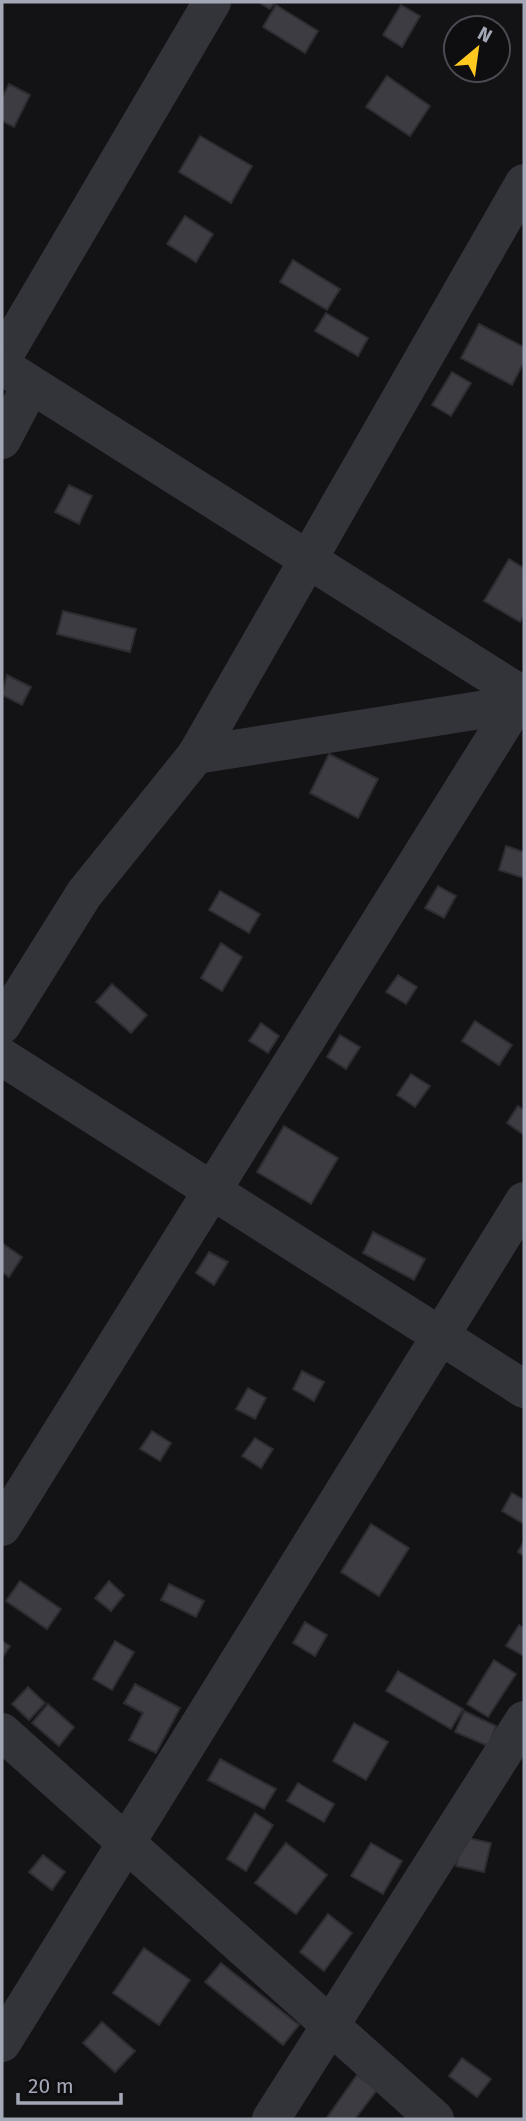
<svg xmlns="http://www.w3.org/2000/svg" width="526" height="2121" font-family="'Fira Sans',sans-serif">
<rect width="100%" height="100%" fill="#131214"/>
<g fill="#3c3c42" stroke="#2d2c31" stroke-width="2">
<path d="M 258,2 L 275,2 L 270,9 Z"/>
<path d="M 276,5 L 318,31 L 305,53 L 263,27 Z"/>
<path d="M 401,5 L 420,16 L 402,47 L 383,35 Z"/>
<path d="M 387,76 L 430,106 L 410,136 L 366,107 Z"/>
<path d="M 9,84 L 30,95 L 14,127 L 2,121 L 2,98 Z"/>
<path d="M 200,136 L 252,166 L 231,203 L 179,172 Z"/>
<path d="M 185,216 L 213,234 L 196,262 L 167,244 Z"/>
<path d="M 293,260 L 340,289 L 327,310 L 280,282 Z"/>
<path d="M 326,313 L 368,338 L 358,356 L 315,331 Z"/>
<path d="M 479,324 L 524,347 L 524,362 L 512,385 L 461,358 Z"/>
<path d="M 452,372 L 471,383 L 451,416 L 432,405 Z"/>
<path d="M 69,485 L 92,496 L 79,524 L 55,512 Z"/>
<path d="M 509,559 L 524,568 L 524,615 L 520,622 L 484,601 Z"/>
<path d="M 63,611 L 136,629 L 130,652 L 57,634 Z"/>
<path d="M 7,675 L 31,687 L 22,705 L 2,695 Z"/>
<path d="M 329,754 L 378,779 L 358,818 L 310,793 Z"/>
<path d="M 506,846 L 524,852 L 524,878 L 499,870 Z"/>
<path d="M 438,886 L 456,896 L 444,918 L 425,908 Z"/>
<path d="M 220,891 L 260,914 L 249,933 L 209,910 Z"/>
<path d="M 221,943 L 242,957 L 222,991 L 201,978 Z"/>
<path d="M 398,975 L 417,987 L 406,1004 L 386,992 Z"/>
<path d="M 112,984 L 147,1015 L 131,1033 L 96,1002 Z"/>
<path d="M 475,1021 L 512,1045 L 499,1065 L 462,1041 Z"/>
<path d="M 261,1023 L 279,1036 L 268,1053 L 249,1041 Z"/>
<path d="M 340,1035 L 360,1047 L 346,1069 L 327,1057 Z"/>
<path d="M 411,1074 L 430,1086 L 415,1107 L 397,1095 Z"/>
<path d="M 518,1106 L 524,1110 L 524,1135 L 507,1123 Z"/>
<path d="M 284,1126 L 338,1158 L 311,1204 L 257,1172 Z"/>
<path d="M 373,1232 L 425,1259 L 414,1280 L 363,1253 Z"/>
<path d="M 2,1243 L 22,1257 L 9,1277 L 2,1272 Z"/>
<path d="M 209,1252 L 228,1262 L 214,1285 L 196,1273 Z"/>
<path d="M 302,1371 L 324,1382 L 314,1401 L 293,1389 Z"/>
<path d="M 248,1388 L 266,1398 L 255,1419 L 236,1409 Z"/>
<path d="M 152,1431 L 171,1443 L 160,1461 L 140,1449 Z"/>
<path d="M 255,1438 L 273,1449 L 261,1468 L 242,1456 Z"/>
<path d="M 512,1493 L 524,1500 L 524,1524 L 502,1511 Z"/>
<path d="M 371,1524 L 409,1548 L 379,1596 L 341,1572 Z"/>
<path d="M 524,1541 L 524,1556 L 518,1552 Z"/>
<path d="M 20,1581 L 61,1609 L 47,1629 L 6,1601 Z"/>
<path d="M 109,1581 L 124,1595 L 111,1611 L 95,1598 Z"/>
<path d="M 169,1584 L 204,1601 L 196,1617 L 161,1600 Z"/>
<path d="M 305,1622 L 327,1635 L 315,1656 L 293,1643 Z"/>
<path d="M 519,1625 L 524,1628 L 524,1656 L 506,1646 Z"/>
<path d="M 2,1641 L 10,1646 L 2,1658 Z"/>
<path d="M 115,1641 L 134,1652 L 112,1690 L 93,1679 Z"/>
<path d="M 494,1660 L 516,1674 L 488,1717 L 467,1704 Z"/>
<path d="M 398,1671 L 463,1709 L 451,1729 L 386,1691 Z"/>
<path d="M 135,1684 L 180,1708 L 156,1753 L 129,1740 L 143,1713 L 124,1703 Z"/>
<path d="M 28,1687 L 45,1703 L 29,1720 L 12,1704 Z"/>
<path d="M 48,1704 L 74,1727 L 59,1746 L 32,1723 Z"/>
<path d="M 464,1711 L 496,1726 L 488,1746 L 455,1732 Z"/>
<path d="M 354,1723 L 388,1742 L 366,1780 L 333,1761 Z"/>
<path d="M 220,1759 L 276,1789 L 264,1809 L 208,1780 Z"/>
<path d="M 298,1783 L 334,1804 L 324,1822 L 287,1801 Z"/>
<path d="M 255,1813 L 273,1825 L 246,1871 L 227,1859 Z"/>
<path d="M 463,1837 L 491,1843 L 484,1872 L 456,1866 Z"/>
<path d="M 286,1843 L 327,1875 L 296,1914 L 255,1883 Z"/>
<path d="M 371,1843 L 402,1861 L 383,1894 L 351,1876 Z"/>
<path d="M 43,1855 L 65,1872 L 52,1890 L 29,1872 Z"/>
<path d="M 328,1914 L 352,1933 L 324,1971 L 300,1952 Z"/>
<path d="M 144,1948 L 190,1980 L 159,2025 L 113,1993 Z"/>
<path d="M 221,1963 L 299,2025 L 283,2045 L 205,1982 Z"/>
<path d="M 102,2022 L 135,2051 L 115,2072 L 83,2043 Z"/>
<path d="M 462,2058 L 491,2079 L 477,2097 L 449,2076 Z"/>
<path d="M 357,2075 L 377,2090 L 355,2119 L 326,2119 Z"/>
</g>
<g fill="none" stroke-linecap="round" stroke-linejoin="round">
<g stroke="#33333a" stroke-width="38">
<path d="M 2,359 L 212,2"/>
<path d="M 2,366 L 524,696"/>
<path d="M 2,440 L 31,385"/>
<path d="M 196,755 L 524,183"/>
<path d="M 2,1025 L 84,894 L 196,755 L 524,703"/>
<path d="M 2,1057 L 524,1389"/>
<path d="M 2,1527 L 516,704"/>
<path d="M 2,1732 L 435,2119"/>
<path d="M 2,2043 L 524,1201"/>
</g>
<path stroke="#33333a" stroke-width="38" d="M 271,2119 L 524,1720"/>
</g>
<rect width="526" height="2121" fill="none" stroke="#a3a7b6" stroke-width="7"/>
<g transform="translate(477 49) rotate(29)"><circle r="33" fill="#0e0d0f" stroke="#4a4b52" stroke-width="2"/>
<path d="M0-5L12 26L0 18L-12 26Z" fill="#ffc920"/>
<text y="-10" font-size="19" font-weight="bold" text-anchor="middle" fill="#a3a7b6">N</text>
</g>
<path d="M18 2093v10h103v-10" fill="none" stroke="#a3a7b6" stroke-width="3.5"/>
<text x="28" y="2093" font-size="21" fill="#a3a7b6" stroke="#0e0d0f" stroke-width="5" paint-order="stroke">20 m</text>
</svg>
